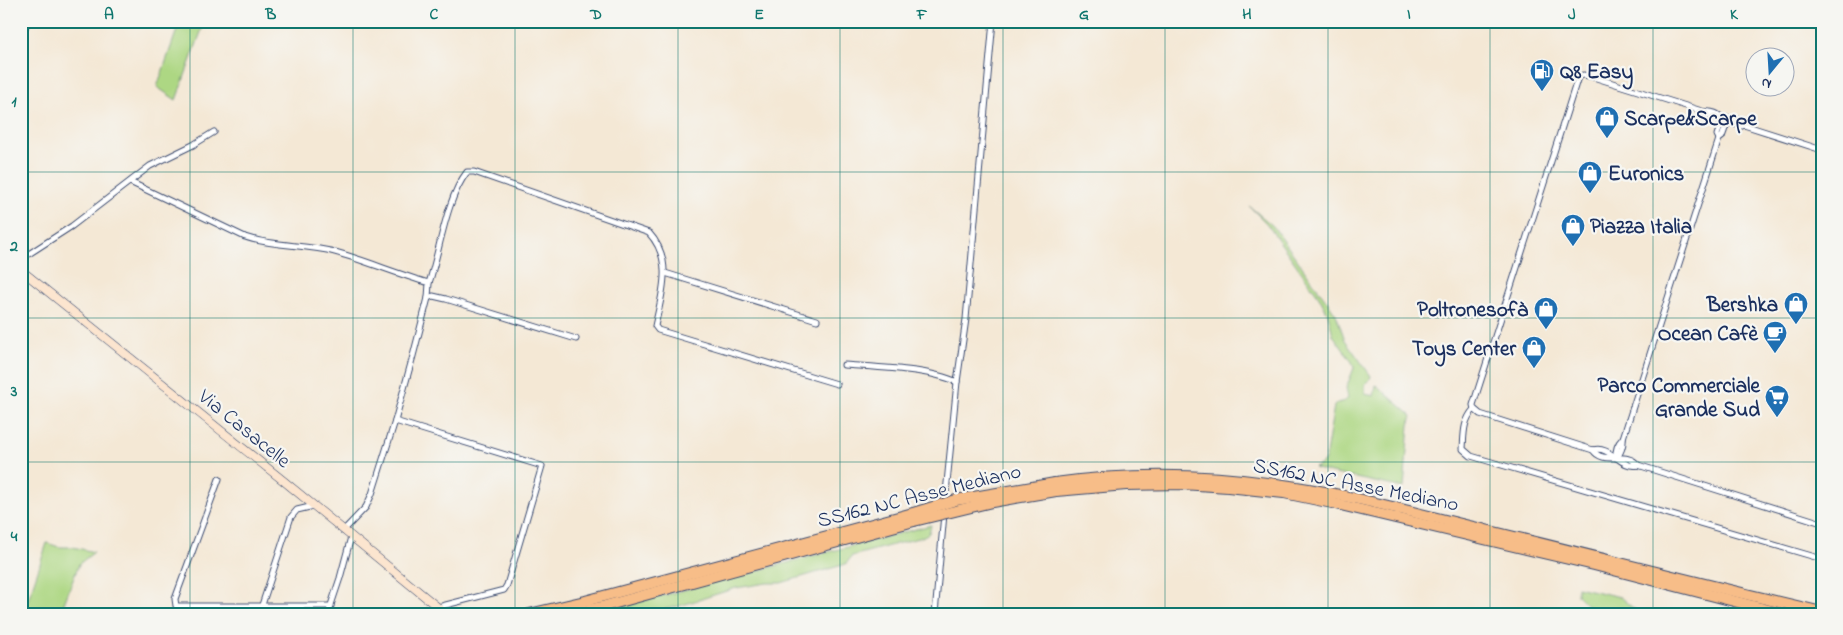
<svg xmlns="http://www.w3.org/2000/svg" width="1843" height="635" font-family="'Indie Flower',sans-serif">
<rect width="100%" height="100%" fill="#f6f6f2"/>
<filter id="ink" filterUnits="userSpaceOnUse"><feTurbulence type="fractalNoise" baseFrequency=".02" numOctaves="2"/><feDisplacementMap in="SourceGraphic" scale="10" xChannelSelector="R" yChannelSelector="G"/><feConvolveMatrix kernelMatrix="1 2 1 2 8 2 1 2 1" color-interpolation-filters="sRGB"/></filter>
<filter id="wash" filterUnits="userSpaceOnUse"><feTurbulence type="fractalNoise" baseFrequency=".0096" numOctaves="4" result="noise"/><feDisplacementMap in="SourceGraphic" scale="20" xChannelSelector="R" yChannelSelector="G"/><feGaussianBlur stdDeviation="1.12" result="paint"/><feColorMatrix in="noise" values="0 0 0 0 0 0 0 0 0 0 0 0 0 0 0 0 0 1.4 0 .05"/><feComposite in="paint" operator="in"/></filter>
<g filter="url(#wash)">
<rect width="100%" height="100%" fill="#f4e8d5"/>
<g fill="#add783" stroke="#648370">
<path d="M 180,21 L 205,21 L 176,100 L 157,87 Z"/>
<path d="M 1249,206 L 1273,226 L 1336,314 L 1345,340 L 1371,376 L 1369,381 L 1365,384 L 1365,394 L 1374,396 L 1376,385 L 1412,416 L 1409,425 L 1404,488 L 1331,473 L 1314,468 L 1322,464 L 1325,460 L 1334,406 L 1337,403 L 1345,401 L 1348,398 L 1346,388 L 1354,368 L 1352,362 L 1333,335 L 1328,314 L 1319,297 L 1267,224 Z"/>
<path d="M 931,525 L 929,533 L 922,537 L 852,556 L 846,564 L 781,583 L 767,583 L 736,588 L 679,606 L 644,614 L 593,614 Z"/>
<path d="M 47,543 L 59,547 L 73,547 L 94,552 L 79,564 L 60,614 L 21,614 L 21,607 L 26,606 Z"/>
<path d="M 1577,587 L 1620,597 L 1640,614 L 1596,614 L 1577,595 Z"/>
</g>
</g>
<g filter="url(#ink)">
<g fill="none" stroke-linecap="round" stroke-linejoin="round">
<defs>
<g id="street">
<path d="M 21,36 L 28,21"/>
<path d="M 1705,112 C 1712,119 1721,118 1730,118 C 1733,118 1739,120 1743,121 L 1744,125"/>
<path d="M 1719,139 L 1717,135 L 1721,124 L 1725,119"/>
<path d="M 1822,150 L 1744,125 L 1742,126 C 1738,125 1734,124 1730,123 C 1721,118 1716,110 1705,112 L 1590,76 L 1583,75 L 1578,77 L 1473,405 L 1474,409 L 1480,414 L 1593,450 C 1611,445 1620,469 1638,465 L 1822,523"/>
<path d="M 130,182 L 245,237 C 274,247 305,244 335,252 C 367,261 397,274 429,283 C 440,250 446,199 467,172 L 474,172 L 649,233 C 674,260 662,294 655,326 L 658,330 L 837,384"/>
<path d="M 21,259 L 72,226 L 150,166 L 193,145 L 214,132"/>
<path d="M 665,273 L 817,320"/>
<path d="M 428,298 L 433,296 L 446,299 L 576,339"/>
<path d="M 844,365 C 875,367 931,369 957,382"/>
<path d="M 1474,409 C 1463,421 1464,434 1463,449 L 1471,456 L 1822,559"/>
<path d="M 395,421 L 542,466 L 507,585 L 504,590 L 438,607"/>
<path d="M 1593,450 C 1603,466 1627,450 1638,465"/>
<path d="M 1616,458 C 1615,450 1617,444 1623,438"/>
<path d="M 1617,458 C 1621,452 1624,446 1623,438 L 1719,139 L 1722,137 L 1726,126 L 1725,119"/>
<path d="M 219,479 L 175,599 L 176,606 L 331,606"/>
<path d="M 945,503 L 957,382 L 966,319 L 993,21"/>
<path d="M 343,531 L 366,507 L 372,494 L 395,421 L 413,356 L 428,298 L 429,283"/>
<path d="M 262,605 L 291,517 L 297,510 L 314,506"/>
<path d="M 328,614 L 340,578 L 351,537"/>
<path d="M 935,614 L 944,514"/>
</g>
<path id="secondary" d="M 21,270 L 285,482 L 446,614"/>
<g id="highway">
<path d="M 1055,483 C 1133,472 1212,474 1290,486 C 1356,496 1421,515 1486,530 C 1598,557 1709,586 1822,612"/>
<path d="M 1056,491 L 1126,485 L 1182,484 L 1228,487 L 1284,493 L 1332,503 L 1594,565 L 1784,614"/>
<path d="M 529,614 L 585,601 L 913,513"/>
<path d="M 570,614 L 605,606 L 914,521"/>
</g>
</defs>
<use href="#street" stroke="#3c4b70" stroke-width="7"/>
<use href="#secondary" stroke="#3c4b70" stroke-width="9"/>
<use href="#highway" stroke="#3c4b70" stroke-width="12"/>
<use href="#street" stroke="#fff" stroke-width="5"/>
<use href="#secondary" stroke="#fce5cf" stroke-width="8"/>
<use href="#highway" stroke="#f7bd88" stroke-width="10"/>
<defs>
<g id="highway-bridge">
<path d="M 913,513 L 956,500 L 1055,483"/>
<path d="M 914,521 L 992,502 L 1056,491"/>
</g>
</defs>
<use href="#highway-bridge" stroke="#3c4b70" stroke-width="12" stroke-linecap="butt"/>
<use href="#highway-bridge" stroke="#f7bd88" stroke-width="10"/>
</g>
</g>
<path fill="none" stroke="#0f766e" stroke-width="1" stroke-opacity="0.55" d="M 190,21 L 190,614M 353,21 L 353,614M 515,21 L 515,614M 678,21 L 678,614M 840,21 L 840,614M 1003,21 L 1003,614M 1165,21 L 1165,614M 1328,21 L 1328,614M 1490,21 L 1490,614M 1653,21 L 1653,614M 21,172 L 1822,172M 21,318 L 1822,318M 21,462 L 1822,462"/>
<defs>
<symbol id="fuel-pin" viewBox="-11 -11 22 30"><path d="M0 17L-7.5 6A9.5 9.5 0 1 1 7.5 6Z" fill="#1f6fb2" stroke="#f6f6f2"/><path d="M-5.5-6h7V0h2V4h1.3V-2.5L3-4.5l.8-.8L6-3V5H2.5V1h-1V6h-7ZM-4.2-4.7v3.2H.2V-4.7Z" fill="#fff"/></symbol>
<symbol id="shop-pin" viewBox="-11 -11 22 30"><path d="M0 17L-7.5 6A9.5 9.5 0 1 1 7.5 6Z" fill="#1f6fb2" stroke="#f6f6f2"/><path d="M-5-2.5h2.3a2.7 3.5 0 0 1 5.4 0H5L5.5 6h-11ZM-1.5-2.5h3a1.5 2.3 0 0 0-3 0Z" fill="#fff"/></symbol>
<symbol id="cafe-pin" viewBox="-11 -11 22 30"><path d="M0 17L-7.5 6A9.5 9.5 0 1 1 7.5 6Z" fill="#1f6fb2" stroke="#f6f6f2"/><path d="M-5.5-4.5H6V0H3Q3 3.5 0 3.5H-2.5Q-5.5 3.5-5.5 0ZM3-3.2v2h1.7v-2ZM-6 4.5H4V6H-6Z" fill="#fff"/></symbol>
<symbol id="supermarket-pin" viewBox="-11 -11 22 30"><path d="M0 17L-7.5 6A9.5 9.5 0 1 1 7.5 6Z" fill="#1f6fb2" stroke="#f6f6f2"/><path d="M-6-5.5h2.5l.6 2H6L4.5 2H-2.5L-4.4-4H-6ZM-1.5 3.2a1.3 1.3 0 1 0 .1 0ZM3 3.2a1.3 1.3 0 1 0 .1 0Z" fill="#fff"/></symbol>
</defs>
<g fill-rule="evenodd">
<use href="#fuel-pin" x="1528" y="57" width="28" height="38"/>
<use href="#shop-pin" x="1593" y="104" width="28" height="38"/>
<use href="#shop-pin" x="1576" y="159" width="28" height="38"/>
<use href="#shop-pin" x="1559" y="212" width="28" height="38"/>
<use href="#shop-pin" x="1782" y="290" width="28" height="38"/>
<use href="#shop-pin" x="1532" y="295" width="28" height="38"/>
<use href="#cafe-pin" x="1761" y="319" width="28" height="38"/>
<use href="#shop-pin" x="1520" y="334" width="28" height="38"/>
<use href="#supermarket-pin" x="1763" y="383" width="28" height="38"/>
</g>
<g text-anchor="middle" stroke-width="4.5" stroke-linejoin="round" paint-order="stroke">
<g font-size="21" font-weight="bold" fill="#1b2f5e" stroke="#f6f6f2" text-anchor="end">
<text x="1560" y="78" text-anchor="start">Q8 Easy</text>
<text x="1624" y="125" text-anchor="start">Scarpe&amp;Scarpe</text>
<text x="1608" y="180" text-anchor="start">Euronics</text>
<text x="1590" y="233" text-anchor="start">Piazza Italia</text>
<text x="1778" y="311">Bershka</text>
<text x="1528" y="316">Poltronesofà</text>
<text x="1758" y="340">Ocean Cafè</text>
<text x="1516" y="355">Toys Center</text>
<text x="1760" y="392">Parco Commerciale<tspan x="1760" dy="24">Grande Sud</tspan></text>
</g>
<g font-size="21" fill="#1b2f5e" stroke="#f6f6f2">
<text transform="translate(245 428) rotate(39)" y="7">Via Casacelle</text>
<text transform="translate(1356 484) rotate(11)" y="7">SS162 NC Asse Mediano</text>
<text transform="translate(919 495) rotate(-14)" y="7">SS162 NC Asse Mediano</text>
</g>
</g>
<rect width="1843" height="635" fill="none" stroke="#f6f6f2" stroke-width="55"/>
<g transform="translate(1770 72) rotate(198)"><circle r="24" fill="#f6f6f2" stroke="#9ea6b7"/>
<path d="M0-4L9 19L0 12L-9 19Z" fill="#1f6fb2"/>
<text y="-8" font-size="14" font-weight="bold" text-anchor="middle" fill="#1b2f5e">N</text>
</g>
<rect x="28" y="28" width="1788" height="580" fill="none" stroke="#0f766e" stroke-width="2"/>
<g font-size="16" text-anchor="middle" font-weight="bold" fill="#0f766e">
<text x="109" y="19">A</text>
<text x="271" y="19">B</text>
<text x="434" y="19">C</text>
<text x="596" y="19">D</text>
<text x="759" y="19">E</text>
<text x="922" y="19">F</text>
<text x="1084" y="19">G</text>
<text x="1247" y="19">H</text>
<text x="1409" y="19">I</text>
<text x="1572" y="19">J</text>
<text x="1734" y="19">K</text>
<text x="14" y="106">1</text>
<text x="14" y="251">2</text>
<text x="14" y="396">3</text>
<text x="14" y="541">4</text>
</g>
</svg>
